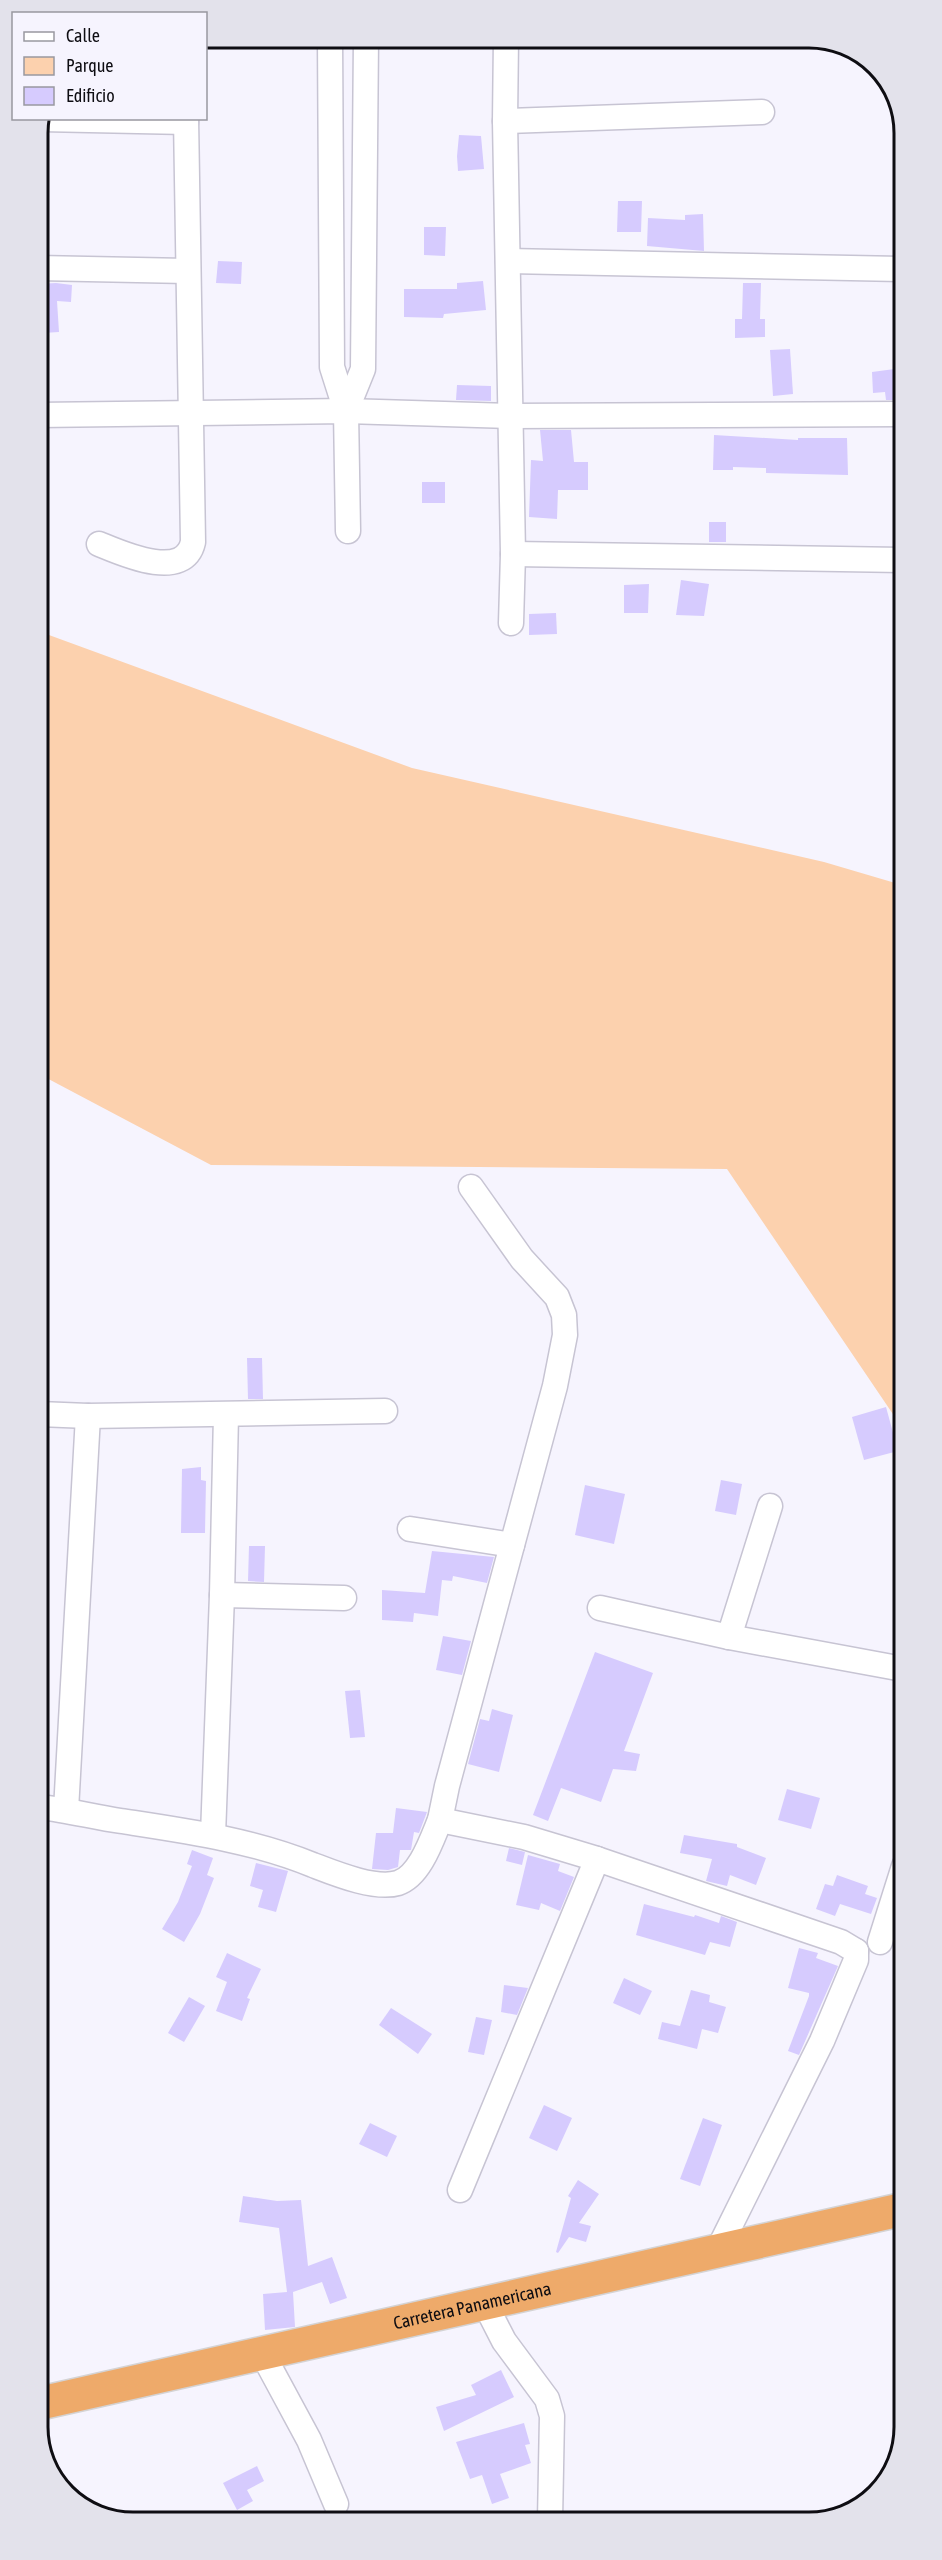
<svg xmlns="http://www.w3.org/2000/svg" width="942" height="2560" font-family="'Asap Condensed',sans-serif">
<rect width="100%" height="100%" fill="#f6f4fe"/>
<path fill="#fcd1ae" d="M 38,631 L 412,768 L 824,862 L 902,885 L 903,1429 L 727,1169 L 211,1165 L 39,1074 Z"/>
<g fill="#d6cbfe">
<path d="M 459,135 L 481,136 L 484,169 L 458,171 L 457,156 Z"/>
<path d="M 618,201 L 642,201 L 641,232 L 617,232 Z"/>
<path d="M 703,214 L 704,251 L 647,246 L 648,218 L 685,220 L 685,215 Z"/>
<path d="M 424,227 L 446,227 L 445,256 L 424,255 Z"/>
<path d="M 218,261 L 242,262 L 241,284 L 216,283 Z"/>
<path d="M 483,281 L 486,310 L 444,314 L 443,318 L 404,317 L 404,289 L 457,289 L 457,283 Z"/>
<path d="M 56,283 L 72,285 L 71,302 L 57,301 L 59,332 L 43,333 L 42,314 L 38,314 L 38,284 Z"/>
<path d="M 743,283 L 761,283 L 760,319 L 765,319 L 765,337 L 735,338 L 735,319 L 742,319 Z"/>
<path d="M 790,349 L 793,394 L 773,396 L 770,350 Z"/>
<path d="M 902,368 L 902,400 L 886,400 L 885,392 L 873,393 L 872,372 Z"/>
<path d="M 457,385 L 491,386 L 491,401 L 456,400 Z"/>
<path d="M 540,430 L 571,430 L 574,462 L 588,462 L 588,490 L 558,490 L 557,519 L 529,517 L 531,460 L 543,461 Z"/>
<path d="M 714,435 L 798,440 L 798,438 L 847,438 L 848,475 L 766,473 L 766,468 L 733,467 L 733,470 L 713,470 Z"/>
<rect x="422" y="482" width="23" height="21"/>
<rect x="709" y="522" width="17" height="20"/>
<path d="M 681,580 L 709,584 L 704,616 L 676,615 Z"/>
<path d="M 649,584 L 648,613 L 624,613 L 624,585 Z"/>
<path d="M 556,613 L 557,634 L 529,635 L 529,614 Z"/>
<path d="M 247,1358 L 262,1358 L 263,1399 L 248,1399 Z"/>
<path d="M 886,1407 L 898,1451 L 864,1460 L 852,1417 Z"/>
<path d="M 201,1467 L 201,1480 L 206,1481 L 205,1533 L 181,1533 L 182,1469 Z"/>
<path d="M 721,1480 L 742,1484 L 736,1515 L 715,1511 Z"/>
<path d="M 585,1485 L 625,1494 L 614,1544 L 575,1535 Z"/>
<path d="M 249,1546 L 265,1546 L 264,1582 L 248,1581 Z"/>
<path d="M 432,1551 L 494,1557 L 487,1583 L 453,1576 L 452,1581 L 442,1580 L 438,1616 L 414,1613 L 413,1622 L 382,1620 L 382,1590 L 425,1593 Z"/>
<path d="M 443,1636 L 471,1641 L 462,1675 L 436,1670 Z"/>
<path d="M 595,1652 L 653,1673 L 624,1751 L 640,1754 L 636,1771 L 613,1769 L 601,1802 L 561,1788 L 548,1821 L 533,1815 Z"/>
<path d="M 360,1690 L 365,1737 L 350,1738 L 345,1691 Z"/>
<path d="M 492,1709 L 513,1715 L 499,1772 L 468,1764 L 480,1719 L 489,1721 Z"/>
<path d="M 787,1789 L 820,1798 L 811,1829 L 778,1820 Z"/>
<path d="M 396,1808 L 427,1812 L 419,1833 L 414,1832 L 411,1850 L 400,1850 L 398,1867 L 388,1870 L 372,1869 L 376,1833 L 393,1833 Z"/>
<path d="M 684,1835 L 737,1844 L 737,1847 L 766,1858 L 756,1885 L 730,1875 L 727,1886 L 706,1881 L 712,1859 L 680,1853 Z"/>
<path d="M 509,1848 L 525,1852 L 522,1865 L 506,1861 Z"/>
<path d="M 192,1850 L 213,1858 L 207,1875 L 214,1878 L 200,1914 L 184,1942 L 162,1929 L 178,1902 L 192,1866 L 187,1864 Z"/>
<path d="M 528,1855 L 560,1864 L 558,1871 L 574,1877 L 560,1911 L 541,1903 L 539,1910 L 516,1905 Z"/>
<path d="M 256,1863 L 288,1871 L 276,1912 L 258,1907 L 263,1890 L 250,1886 Z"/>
<path d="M 837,1875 L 868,1886 L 865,1894 L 877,1898 L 871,1914 L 840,1904 L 835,1916 L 816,1909 L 825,1884 L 833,1886 Z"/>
<path d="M 644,1904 L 694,1917 L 695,1915 L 719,1923 L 721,1916 L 737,1922 L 730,1947 L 710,1942 L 705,1955 L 636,1935 Z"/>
<path d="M 799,1948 L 818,1953 L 816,1958 L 838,1966 L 799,2055 L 788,2051 L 809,1996 L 809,1993 L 788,1988 Z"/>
<path d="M 227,1953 L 261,1969 L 247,1998 L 250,1999 L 242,2021 L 216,2011 L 227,1982 L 216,1977 Z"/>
<path d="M 624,1978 L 652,1991 L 640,2015 L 613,2003 Z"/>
<path d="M 504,1985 L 528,1988 L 517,2015 L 501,2012 Z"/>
<path d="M 691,1990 L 710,1995 L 709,2002 L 726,2007 L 718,2033 L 702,2029 L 697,2049 L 658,2039 L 662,2022 L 680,2026 Z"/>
<path d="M 189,1997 L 205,2006 L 184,2042 L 168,2033 Z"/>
<path d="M 391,2008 L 432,2034 L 418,2054 L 379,2025 Z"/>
<path d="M 476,2017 L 492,2020 L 484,2055 L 468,2052 Z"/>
<path d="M 544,2105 L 572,2118 L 557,2151 L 529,2138 Z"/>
<path d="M 703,2118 L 722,2125 L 700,2186 L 680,2179 Z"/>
<path d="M 370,2123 L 397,2136 L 387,2157 L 359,2144 Z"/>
<path d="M 578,2180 L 599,2194 L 579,2223 L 591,2226 L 586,2242 L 569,2237 L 558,2253 L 556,2252 L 571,2198 L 568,2196 Z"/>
<path d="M 243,2196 L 277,2201 L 301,2200 L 308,2266 L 332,2257 L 347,2298 L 330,2304 L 322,2282 L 293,2292 L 295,2327 L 265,2330 L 263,2294 L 287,2292 L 279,2228 L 239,2222 Z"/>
<path d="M 501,2370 L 514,2397 L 444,2431 L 436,2407 L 476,2395 L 471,2385 Z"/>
<path d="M 524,2423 L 530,2444 L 525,2445 L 531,2463 L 500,2474 L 509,2498 L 492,2504 L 482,2475 L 470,2479 L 456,2442 Z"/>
<path d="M 257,2466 L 264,2481 L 247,2490 L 253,2501 L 237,2510 L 223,2483 Z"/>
</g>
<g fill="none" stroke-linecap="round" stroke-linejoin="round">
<defs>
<g id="minor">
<path d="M 330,38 L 332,367 L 346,411 L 348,531"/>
<path d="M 506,38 L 505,121 L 513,554 L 511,623"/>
<path d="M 41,119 L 186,122"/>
<path d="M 505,121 L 762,112"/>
<path d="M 508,261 L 901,269"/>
<path d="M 38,268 L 187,271"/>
<path d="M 346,411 L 363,369 L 366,38"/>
<path d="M 38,415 L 346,411 L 511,416 L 902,414"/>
<path d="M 99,544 C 121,553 184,582 193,542 L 186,118"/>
<path d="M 513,554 L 902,560"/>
<path d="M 39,1414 L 88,1416 L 385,1411"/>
<path d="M 410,1529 L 512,1545"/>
<path d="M 222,1595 L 344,1598"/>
<path d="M 600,1608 L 729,1637 L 903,1669"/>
<path d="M 729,1637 L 770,1506"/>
<path d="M 40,1807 C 67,1810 94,1817 121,1821 C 186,1831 252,1840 313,1865 C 334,1873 375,1890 398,1883 C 420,1876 432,1839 440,1820 L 524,1837 L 597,1859 L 841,1942 L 856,1951"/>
<path d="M 66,1810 L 88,1416"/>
<path d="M 440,1820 L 447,1786 L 555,1386 L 565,1335 L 564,1315 L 557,1297 L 522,1259 L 471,1187"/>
<path d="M 213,1835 L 222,1595 L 226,1415"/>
<path d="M 880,1942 L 904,1866"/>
<path d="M 460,2190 L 597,1859"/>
<path d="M 718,2250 L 822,2041 L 856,1960 L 856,1951"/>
<path d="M 484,2302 L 504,2341 L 547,2399 L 552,2416 L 550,2520"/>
<path d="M 262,2353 L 309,2440 L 336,2504"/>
</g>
<g id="trunk">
<path id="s1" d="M 41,2403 L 904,2209"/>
</g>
</defs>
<use href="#minor" stroke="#c7c4d3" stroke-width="27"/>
<use href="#trunk" stroke="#d4d3d4" stroke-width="36"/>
<use href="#minor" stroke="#fff" stroke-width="24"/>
<use href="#trunk" stroke="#eeaa6a" stroke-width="33"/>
</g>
<g text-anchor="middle" stroke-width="4.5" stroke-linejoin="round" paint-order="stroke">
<g font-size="18" fill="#0e0d12" stroke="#f6f4fe">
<text dy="6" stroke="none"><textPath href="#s1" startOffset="442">Carretera Panamericana</textPath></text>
</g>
</g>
<path d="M0 0H942V2560H0ZM133 48H809A85 85 0 0 1 894 133V2427A85 85 0 0 1 809 2512H133A85 85 0 0 1 48 2427V133A85 85 0 0 1 133 48Z" fill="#e3e2eb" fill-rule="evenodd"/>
<path fill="none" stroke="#0e0d12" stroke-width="3" d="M133 48H809A85 85 0 0 1 894 133V2427A85 85 0 0 1 809 2512H133A85 85 0 0 1 48 2427V133A85 85 0 0 1 133 48Z"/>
<rect x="12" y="12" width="195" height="108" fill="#f6f4fe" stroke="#9998a0" stroke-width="1.5"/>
<rect x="24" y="32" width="30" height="9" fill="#ffffff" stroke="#9998a0" stroke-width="1.5"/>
<text x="66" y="42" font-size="18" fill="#0e0d12">Calle</text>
<rect x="24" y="57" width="30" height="18" fill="#fcd1ae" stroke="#9998a0" stroke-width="1.5"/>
<text x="66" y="72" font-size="18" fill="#0e0d12">Parque</text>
<rect x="24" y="87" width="30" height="18" fill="#d6cbfe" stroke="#9998a0" stroke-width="1.5"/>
<text x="66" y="102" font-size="18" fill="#0e0d12">Edificio</text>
</svg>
